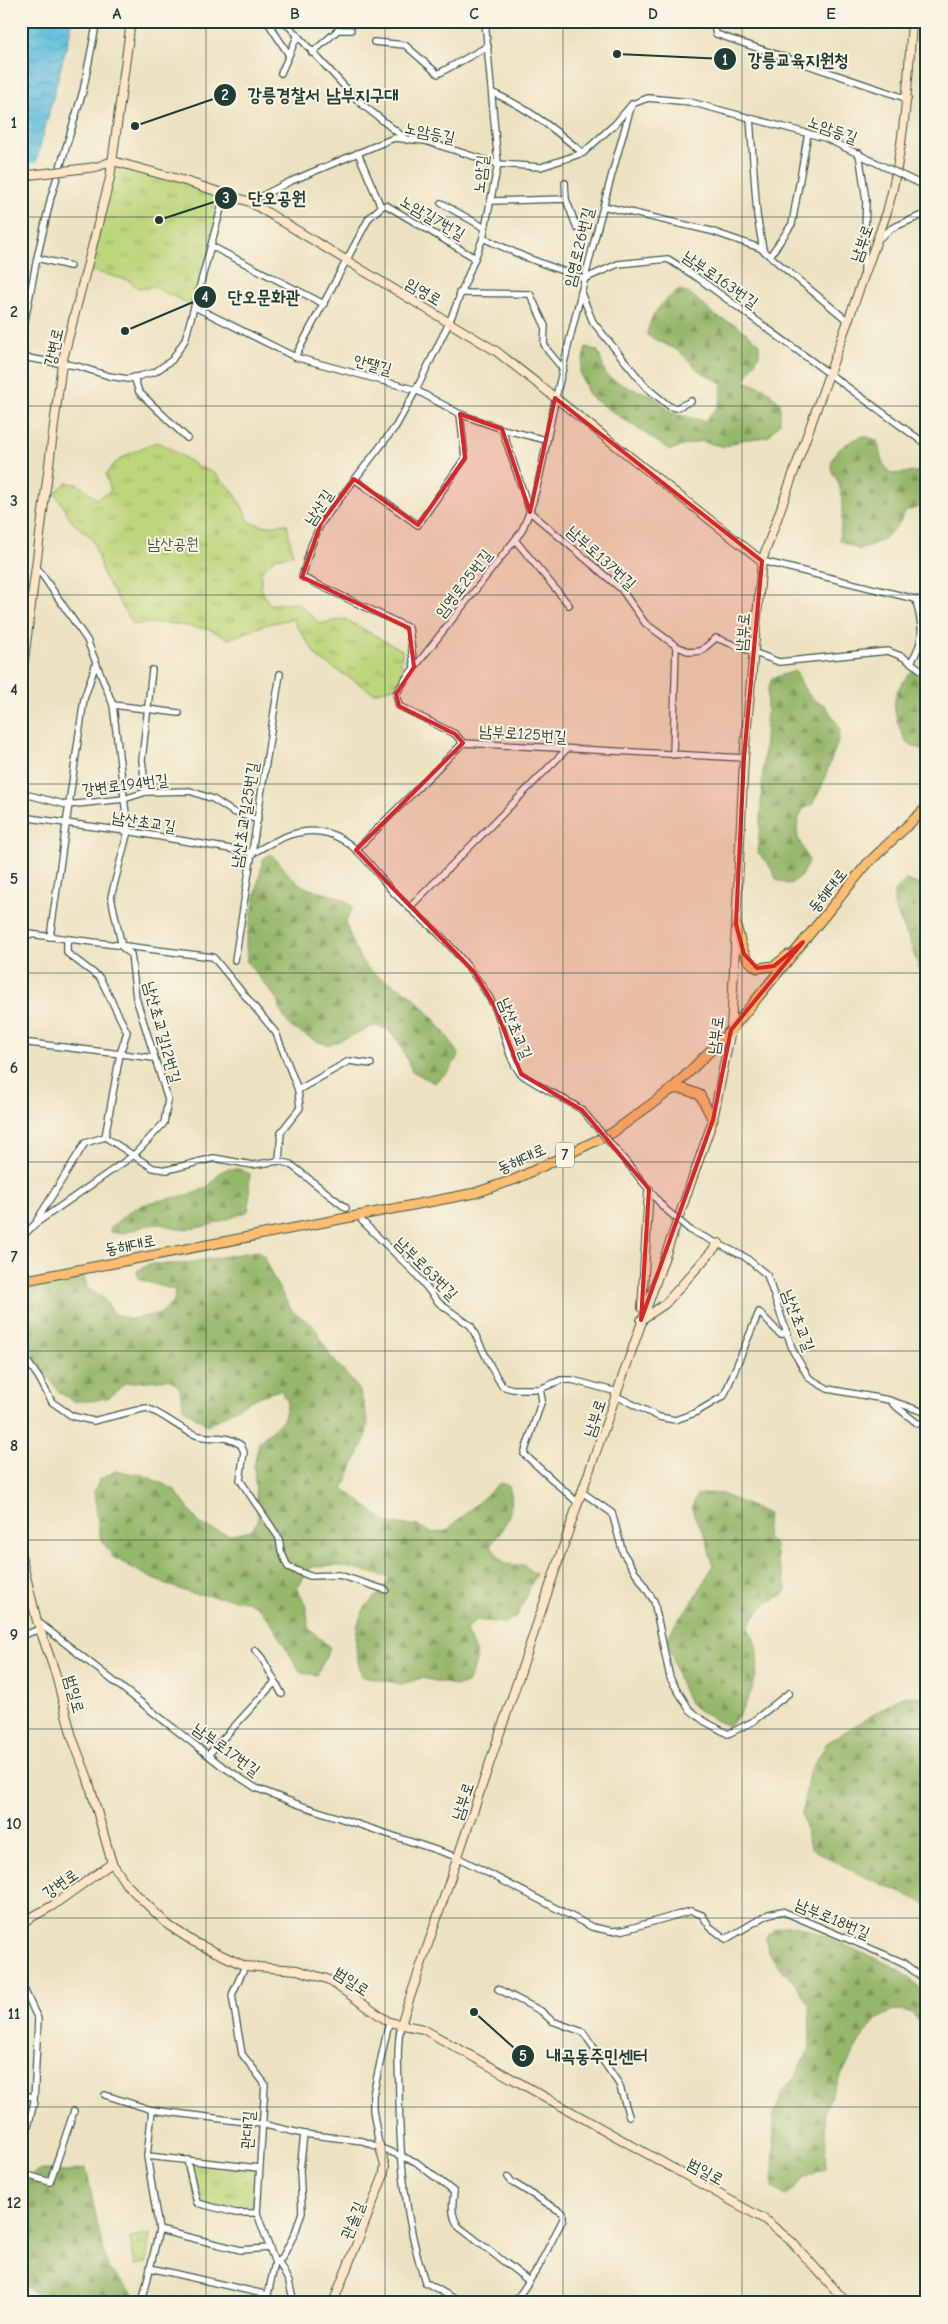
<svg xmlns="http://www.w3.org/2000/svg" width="948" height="2324" font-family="'Comic Neue','Poor Story',sans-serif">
<defs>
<pattern id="forest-firs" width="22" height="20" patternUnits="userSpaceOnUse" patternTransform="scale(1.25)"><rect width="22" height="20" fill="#96b76b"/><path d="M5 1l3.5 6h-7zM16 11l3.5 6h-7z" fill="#7a9659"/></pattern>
<pattern id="park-tufts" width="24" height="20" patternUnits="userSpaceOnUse" patternTransform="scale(1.25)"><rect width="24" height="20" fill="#bdd67b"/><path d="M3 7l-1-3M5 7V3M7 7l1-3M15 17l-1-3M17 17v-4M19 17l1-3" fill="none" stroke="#99af66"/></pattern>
<pattern id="water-waves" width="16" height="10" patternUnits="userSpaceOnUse" patternTransform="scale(1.25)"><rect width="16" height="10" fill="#5dbedc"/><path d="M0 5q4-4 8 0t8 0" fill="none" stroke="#4c9cb3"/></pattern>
</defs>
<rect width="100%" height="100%" fill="#fcf5e5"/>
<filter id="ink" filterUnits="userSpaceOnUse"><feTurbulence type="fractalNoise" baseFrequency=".02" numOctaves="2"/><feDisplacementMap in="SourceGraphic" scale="10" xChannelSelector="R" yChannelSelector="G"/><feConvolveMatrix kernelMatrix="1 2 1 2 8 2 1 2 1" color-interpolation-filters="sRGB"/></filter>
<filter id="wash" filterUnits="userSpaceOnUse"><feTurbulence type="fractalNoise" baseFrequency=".0096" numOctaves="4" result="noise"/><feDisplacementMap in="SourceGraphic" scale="20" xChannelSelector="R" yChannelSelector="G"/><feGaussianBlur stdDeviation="1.12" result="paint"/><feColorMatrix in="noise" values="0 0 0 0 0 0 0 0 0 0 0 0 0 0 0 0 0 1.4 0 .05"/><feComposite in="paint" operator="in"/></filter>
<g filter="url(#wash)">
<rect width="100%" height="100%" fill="#ece2c1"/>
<g fill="url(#forest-firs)" stroke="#5a7a50">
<path d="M 680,290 L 692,295 L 715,316 L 736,325 L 759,343 L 759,355 L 744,381 L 764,388 L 780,402 L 780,422 L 768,437 L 741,440 L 725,447 L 700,441 L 670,450 L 589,396 L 580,372 L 586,347 L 598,351 L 606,376 L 629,388 L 652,395 L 672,413 L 704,421 C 720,407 721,403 722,383 L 698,370 L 679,351 L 647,335 C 650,314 662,301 680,290 Z"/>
<path d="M 863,436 L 877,440 L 882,462 L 891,474 L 927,471 L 927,505 L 906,511 C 893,535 884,540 860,550 L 839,540 C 842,524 844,501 839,485 C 838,479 831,473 831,467 C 831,450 850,441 863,436 Z"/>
<path d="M 914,670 L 927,679 L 927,752 L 906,742 C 892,713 887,693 914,670 Z"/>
<path d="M 796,671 C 803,687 808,700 825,705 L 840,728 L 838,741 L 821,788 L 812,805 L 803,809 C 791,833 799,839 809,861 L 801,876 L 789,885 L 777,880 L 768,863 L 758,853 L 768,690 L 772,678 Z"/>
<path d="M 270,854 C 282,863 287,875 297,882 C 315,896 336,890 353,907 L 345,923 C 351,935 355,955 365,965 C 379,981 392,981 407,992 C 425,1006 447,1035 459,1054 L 450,1070 L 434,1083 L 412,1071 L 399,1042 L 387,1029 L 375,1026 L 329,1045 L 316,1041 L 291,1027 L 283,1016 L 276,998 L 247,962 L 246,943 L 263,859 Z"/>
<path d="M 906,880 L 927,887 L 927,993 L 910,942 L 894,906 L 894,891 Z"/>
<path d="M 227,1169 L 239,1169 L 250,1174 C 248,1187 251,1198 248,1211 C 225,1220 203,1230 178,1229 C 171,1228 165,1224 159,1224 C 142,1223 128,1237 110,1232 L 111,1227 C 119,1221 127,1212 136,1208 C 158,1197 183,1200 204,1189 C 214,1184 214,1174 227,1169 Z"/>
<path d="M 257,1251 L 265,1257 L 274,1280 L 292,1311 L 313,1325 L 331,1357 L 359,1389 L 368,1420 L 366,1437 L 343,1488 L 387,1523 L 418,1526 L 432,1533 L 446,1531 L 500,1483 L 509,1486 C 517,1510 504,1528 490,1546 L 505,1564 L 524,1565 L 536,1574 L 517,1616 L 504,1623 L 476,1620 L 466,1630 C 476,1657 482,1654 467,1683 L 458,1686 L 422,1678 L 401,1684 L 362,1676 C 355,1655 352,1628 365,1608 C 373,1596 385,1592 389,1577 L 341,1566 L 310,1567 L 297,1589 L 306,1606 L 309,1629 L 330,1647 L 317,1675 L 301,1673 L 269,1619 L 258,1607 L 247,1601 L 190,1593 L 153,1579 L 113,1557 L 100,1537 L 94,1492 L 99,1480 L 116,1471 L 143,1475 L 174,1489 L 199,1523 L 213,1530 L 229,1535 L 251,1530 L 258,1521 L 254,1466 L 259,1442 L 283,1420 L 288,1402 L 281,1390 C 253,1395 232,1413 207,1425 L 184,1409 L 179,1387 L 169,1379 L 125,1383 L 110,1397 L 92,1401 L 73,1401 L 60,1393 L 37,1362 L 21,1323 L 21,1289 L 84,1276 L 87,1288 L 102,1297 L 115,1314 L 131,1319 L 160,1314 L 174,1301 L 175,1290 L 140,1280 L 137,1271 L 149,1264 L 180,1264 Z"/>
<path d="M 711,1493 L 722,1494 L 768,1514 L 766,1537 L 775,1545 C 776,1562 783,1572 787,1589 C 781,1598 773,1598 765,1605 C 757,1611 752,1619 748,1628 C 750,1633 754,1637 756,1642 C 764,1669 748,1708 729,1726 C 722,1724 697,1711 692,1705 C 680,1693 673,1657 667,1640 L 674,1626 L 696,1596 L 713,1566 C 709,1556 709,1544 705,1535 C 697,1519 687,1512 697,1495 Z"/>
<path d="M 903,1696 L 927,1697 L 927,1904 L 859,1874 L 810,1848 L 802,1813 L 809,1773 L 827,1743 Z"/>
<path d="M 789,1925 L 808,1929 L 897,1968 L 927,1994 L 927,2021 L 924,2027 L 912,2013 L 893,2010 L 876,2020 L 860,2040 L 832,2093 L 824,2113 L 826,2137 L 825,2168 L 805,2178 L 785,2196 L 773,2188 L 774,2115 L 783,2092 L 797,2073 L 810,2049 L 809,2004 L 800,1990 L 768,1953 L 766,1937 L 774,1929 Z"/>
<path d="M 86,2168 L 99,2232 L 108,2268 L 132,2293 L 131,2303 L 43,2303 L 21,2280 L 21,2180 L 42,2170 L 67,2171 Z"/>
</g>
<g fill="url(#park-tufts)" stroke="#6e8a58">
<path d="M 113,161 L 225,194 L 195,307 L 152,286 L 144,289 L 137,287 L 128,280 L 88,270 Z"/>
<path d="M 156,442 L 168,447 L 197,466 L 214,473 L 234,492 L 250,522 L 263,526 L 287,524 L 293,555 L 275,558 L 261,572 L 261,588 L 269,604 L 298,603 L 320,624 L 344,619 L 402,650 L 401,685 L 374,693 L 318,658 L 292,619 L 267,624 L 229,639 L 208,629 L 166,623 L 133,624 L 104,577 L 92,538 L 74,524 L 55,493 L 66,483 L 78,484 L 97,499 L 111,491 L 106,475 C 115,457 138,450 156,442 Z"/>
<path d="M 187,2160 L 259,2168 L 257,2213 L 236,2213 L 197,2203 Z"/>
<path d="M 150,2234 L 146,2263 L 135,2265 L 130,2238 Z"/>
</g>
<path fill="url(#water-waves)" stroke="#3e7e88" d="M 21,21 L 73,21 L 21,220 Z"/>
<path fill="#ece2c1" d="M 39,162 L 32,188 L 21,189 L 21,164 Z"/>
</g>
<g filter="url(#ink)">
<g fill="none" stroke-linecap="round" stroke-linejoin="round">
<defs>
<g id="street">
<path d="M 267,21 L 289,55"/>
<path d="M 284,21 L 358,101 L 407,140"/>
<path d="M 713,21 L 716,34 L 908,99"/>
<path d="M 374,42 L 405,45 L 438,74 L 488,46"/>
<path d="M 312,53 L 338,30 L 351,30"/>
<path d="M 281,73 L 297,37"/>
<path d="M 493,93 C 527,107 555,130 583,153"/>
<path d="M 750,118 L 757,215 L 763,250"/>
<path d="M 358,153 L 381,207"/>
<path d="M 859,153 L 866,200 L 864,271"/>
<path d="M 565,183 L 566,199"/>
<path d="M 491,201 L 566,199 L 577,228"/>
<path d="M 250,202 L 289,182 L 394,138 L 425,141 L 498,164 L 541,167 L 583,153 L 615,124 L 632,104 L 648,98 L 690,102 L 825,138 L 885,167"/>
<path d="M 441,203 L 485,228"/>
<path d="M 603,206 L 711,231 L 760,248 L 848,321"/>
<path d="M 483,238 L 525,257 L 584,279 L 618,264 L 668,259 L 698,278 L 927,445"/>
<path d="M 876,241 L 892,228 L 927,213"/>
<path d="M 211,246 L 324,304"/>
<path d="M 770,256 L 792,224 L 808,133"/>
<path d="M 37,258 L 51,197 L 83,91 L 97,21"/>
<path d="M 459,293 L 530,294 L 545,326 L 544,344 L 548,351 L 563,369"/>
<path d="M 581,293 L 593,322 L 646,387 L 669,406 L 676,408 L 691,401"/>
<path d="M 195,307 L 295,357 L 416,390 L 460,414 L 502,429 L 546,440"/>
<path d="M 21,341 L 37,258 L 70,266"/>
<path d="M 21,357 L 77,366 L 109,376 L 128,379 L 155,372 L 172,360 L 185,340 L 225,194"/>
<path d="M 295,357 L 369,218 L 381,207 L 386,205 L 475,258"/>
<path d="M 134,377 L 139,392 L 187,438"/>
<path d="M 502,429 L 530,512 L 621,589 L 645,623 L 676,646 L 690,652 L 701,651 L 716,638 L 779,662 L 888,651 L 903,657 L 927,674"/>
<path d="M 354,479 L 418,525 L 465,458 L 460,414"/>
<path d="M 515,540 L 569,605"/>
<path d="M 762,561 L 927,602"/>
<path d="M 911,662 C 926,639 922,626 916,600"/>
<path d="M 414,667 L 409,628 L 302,577 L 311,546 L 321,523 L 396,426 L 416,390 L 449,323 L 483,238 L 498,164 L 485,21"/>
<path d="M 113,705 L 179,713"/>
<path d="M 463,743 L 455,734 L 399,706 L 396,694 L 407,677 L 521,532 C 541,491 545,442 556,397 C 579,299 603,201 632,104"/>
<path d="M 673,755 L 676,646"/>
<path d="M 146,792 L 142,760 L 152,670"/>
<path d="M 21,793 L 67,805 L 124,799 L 146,792 L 190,791 L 213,799 L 233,812 L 258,820"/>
<path d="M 21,817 L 133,832 L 253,853 C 276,840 299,826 327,833 C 357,841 375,872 394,893 C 408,908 424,920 439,934 C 460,956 480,979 494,1006 C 505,1027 505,1054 520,1073 C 526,1080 571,1102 582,1110"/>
<path d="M 356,850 L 463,743 L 744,758"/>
<path d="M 409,908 L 566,750"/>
<path d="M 21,933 L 213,957 L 276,1033 L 298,1090 L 300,1108 L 281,1132 L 279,1161"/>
<path d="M 50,937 L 84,699 L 96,663"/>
<path d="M 67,939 L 67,953 L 100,978 L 127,1032 L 120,1054 L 105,1137"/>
<path d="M 235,960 L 280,674"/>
<path d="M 21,1042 L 154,1058"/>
<path d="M 298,1090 L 349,1061 L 371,1064"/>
<path d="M 633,1170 L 664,1208"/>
<path d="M 37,1220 L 85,1143 L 105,1137 L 153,1168 L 167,1170 L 214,1158 L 252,1165 L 279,1161 L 290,1164 L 346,1208"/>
<path d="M 362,1221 L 416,1274 L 439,1303 L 471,1326 L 491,1367 L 502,1386 L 512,1389 L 540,1389 L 561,1380 L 572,1380 L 617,1392"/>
<path d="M 690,1230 L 745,1257 L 767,1275 L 793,1351 L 809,1378 L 828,1389 L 889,1400 L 927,1413"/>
<path d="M 21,1238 L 35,1224 L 134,1155 L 164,1123 L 168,1100 L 136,998 L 131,954 L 122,947 L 111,897 L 128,831 L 113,705 L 87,640 L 36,566"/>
<path d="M 21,1352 L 39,1378 L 52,1402 L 72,1416 L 93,1421 L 146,1408 C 165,1414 182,1432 199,1436 C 218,1440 221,1433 241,1445 L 244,1452 L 240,1480 L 279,1538 L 281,1551 L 288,1567 L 310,1576 L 339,1575 L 386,1590"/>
<path d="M 540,1389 L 542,1400 L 524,1454 L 578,1503"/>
<path d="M 616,1396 L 659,1417 L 675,1420 L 695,1413 L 724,1396 L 759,1312 L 780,1334 L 788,1334"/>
<path d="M 893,1404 L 917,1423 L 927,1424"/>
<path d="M 582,1492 L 612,1513 L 623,1553 L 654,1601 L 670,1678 L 689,1709 L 704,1721 L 728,1734 L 752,1722 L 789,1693"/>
<path d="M 38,1622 L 222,1766 L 256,1788 L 297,1804 L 457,1857 L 592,1927 L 611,1931 L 624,1930 L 691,1911 L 702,1915 L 710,1927 L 726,1939 L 769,1914 L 782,1911 L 902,1962 L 927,1981"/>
<path d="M 21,1636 L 40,1629"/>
<path d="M 255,1650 L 262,1658 L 282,1694"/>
<path d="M 208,1755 L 275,1682"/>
<path d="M 245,1966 L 232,1995 L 242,2054 L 265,2084 L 257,2213 L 275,2263 L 266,2303"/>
<path d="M 21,1983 L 38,2019 L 34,2102 L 21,2156"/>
<path d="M 498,1989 L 541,2011 L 552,2021 L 583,2032 L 619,2084 L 629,2116"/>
<path d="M 401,2024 C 396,2048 399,2072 399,2097 C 400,2160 405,2221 425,2282 L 462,2303"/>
<path d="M 21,2095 L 34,2097"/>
<path d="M 105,2095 L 152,2110 L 261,2124 L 304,2134 L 363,2141 L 416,2162 L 454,2192 C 452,2205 451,2216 459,2227 L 529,2281"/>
<path d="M 379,2145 L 373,2110 L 373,2095 L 389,2022"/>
<path d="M 147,2156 L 259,2168"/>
<path d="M 187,2160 L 197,2203 L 236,2213 L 257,2213"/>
<path d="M 21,2173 L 50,2182 L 74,2111"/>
<path d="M 508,2177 L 512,2182 L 563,2213 L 563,2219 L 538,2268 L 514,2303"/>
<path d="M 159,2230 L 241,2250 L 270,2248"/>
<path d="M 278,2261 L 289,2282 L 294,2303"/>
<path d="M 275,2263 L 282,2258 L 295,2233 L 302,2212 L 300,2170 L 304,2134"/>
<path d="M 150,2268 L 268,2295"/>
<path d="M 142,2303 L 159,2230 L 147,2156 L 152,2110"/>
</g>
<g id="secondary">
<path d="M 96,167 L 113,161 L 182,180 L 250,202 L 496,351 L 762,561"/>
<path d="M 21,683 L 62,363 L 110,178 L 131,21"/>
<path d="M 642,1308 L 649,1189"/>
<path d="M 641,1320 L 665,1304 L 719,1243"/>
<path d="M 21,1556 L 37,1621 L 55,1672 L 72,1737 L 87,1776 L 112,1863 L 126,1884 L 168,1925 L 194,1942 L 245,1966 L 297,1970 L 327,1979 L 389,2022 L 423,2029 L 764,2219 L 792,2242 L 847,2303"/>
<path d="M 21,1923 L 52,1906 L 112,1863"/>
<path d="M 401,2024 L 578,1503 L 713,1120 L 731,1030 L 744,758 L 762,561 L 887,212 C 904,150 908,86 912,21"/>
<path d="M 333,2303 L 383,2177 L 385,2166 L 379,2145"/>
</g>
<g id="primary">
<path d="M 736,924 C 740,941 742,958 757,968 L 774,966 L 788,955"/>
<path d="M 672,1089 L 684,1089 L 700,1095 L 713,1120"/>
<path d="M 21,1281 L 475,1193 L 516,1179 L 612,1133 L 672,1089 L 731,1030 L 867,864 L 927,807"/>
</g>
</defs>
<use href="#street" stroke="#3e5649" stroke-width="8"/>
<use href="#secondary" stroke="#3e5649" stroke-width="10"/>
<use href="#primary" stroke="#3e5649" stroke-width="11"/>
<use href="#street" stroke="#fff" stroke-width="5.5"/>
<use href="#secondary" stroke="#fee5c5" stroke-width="8"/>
<use href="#primary" stroke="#fcbd6f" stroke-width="9"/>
<defs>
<g id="street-bridge">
<path d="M 885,167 L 927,187"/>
<path d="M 582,1110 L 633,1170"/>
<path d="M 664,1208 L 690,1230"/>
</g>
<path id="secondary-bridge" d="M 21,176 L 96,167"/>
</defs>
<use href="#street-bridge" stroke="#3e5649" stroke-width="8" stroke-linecap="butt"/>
<use href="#secondary-bridge" stroke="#3e5649" stroke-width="10" stroke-linecap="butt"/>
<use href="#street-bridge" stroke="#fff" stroke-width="5.5"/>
<use href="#secondary-bridge" stroke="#fee5c5" stroke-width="8"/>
</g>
</g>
<path fill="#d62828" fill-opacity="0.2" stroke="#d62828" stroke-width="4" stroke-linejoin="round" d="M 555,398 L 762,561 L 744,758 L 736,924 L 744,954 L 757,968 L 774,966 L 803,942 L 731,1030 L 713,1120 L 641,1320 L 649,1189 L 582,1110 L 521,1074 L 495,1007 L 474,972 L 356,850 L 463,743 L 455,734 L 399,706 L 396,694 L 414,667 L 409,628 L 302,577 L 321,523 L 354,479 L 418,525 L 465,458 L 460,414 L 502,429 L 530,512 Z"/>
<path fill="none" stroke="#1f3d34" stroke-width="1" stroke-opacity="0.55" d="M 206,21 L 206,2303M 385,21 L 385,2303M 563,21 L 563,2303M 742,21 L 742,2303M 21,217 L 927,217M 21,406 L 927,406M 21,595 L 927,595M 21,784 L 927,784M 21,973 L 927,973M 21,1162 L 927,1162M 21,1351 L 927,1351M 21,1540 L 927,1540M 21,1729 L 927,1729M 21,1918 L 927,1918M 21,2107 L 927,2107"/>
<g text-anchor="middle" stroke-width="4" stroke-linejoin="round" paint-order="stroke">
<rect fill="#fcf5e5" stroke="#617469" stroke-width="1" x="556" y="1142.5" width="18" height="25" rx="4"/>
<g font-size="15" font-weight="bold" fill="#1f3d34">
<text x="565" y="1160">7</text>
</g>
<g font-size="16" fill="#1f3d34" stroke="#fcf5e5">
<text transform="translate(833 129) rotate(20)" y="6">노암등길</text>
<text transform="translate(430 132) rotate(12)" y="6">노암등길</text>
<text transform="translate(480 174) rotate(-84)" y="6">노암길</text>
<text transform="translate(433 217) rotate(30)" y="6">노암길7번길</text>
<text transform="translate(861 243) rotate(-70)" y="6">남부로</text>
<text transform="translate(578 247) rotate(-76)" y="6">임영로26번길</text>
<text transform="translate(721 279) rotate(35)" y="6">남부로163번길</text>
<text transform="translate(424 291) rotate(31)" y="6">임영로</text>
<text transform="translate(53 347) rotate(-77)" y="6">강변로</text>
<text transform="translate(373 364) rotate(15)" y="6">안땔길</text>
<text transform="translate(318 507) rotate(-57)" y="6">남산길</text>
<text transform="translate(602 557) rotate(42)" y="6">남부로137번길</text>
<text transform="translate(463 583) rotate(-52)" y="6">임영로25번길</text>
<text transform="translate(742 632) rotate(-85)" y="6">남부로</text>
<text transform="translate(523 733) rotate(4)" y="6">남부로125번길</text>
<text transform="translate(125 784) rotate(-7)" y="6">강변로194번길</text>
<text transform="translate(244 815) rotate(-81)" y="6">남산초교길25번길</text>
<text transform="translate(144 821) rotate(9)" y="6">남산초교길</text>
<text transform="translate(827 890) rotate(-51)" y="6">동해대로</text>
<text transform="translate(516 1028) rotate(68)" y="6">남산초교길</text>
<text transform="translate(163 1032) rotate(75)" y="6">남산초교길12번길</text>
<text transform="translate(715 1035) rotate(-82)" y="6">남부로</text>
<text transform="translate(521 1158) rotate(-24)" y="6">동해대로</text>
<text transform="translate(130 1244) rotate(-11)" y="6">동해대로</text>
<text transform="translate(427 1268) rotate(45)" y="6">남부로63번길</text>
<text transform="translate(799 1320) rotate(69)" y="6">남산초교길</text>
<text transform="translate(594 1418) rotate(-71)" y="6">남부로</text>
<text transform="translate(75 1694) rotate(75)" y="6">범일로</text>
<text transform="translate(227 1749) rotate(36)" y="6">남부로17번길</text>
<text transform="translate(462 1801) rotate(-71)" y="6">남부로</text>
<text transform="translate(60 1883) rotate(-35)" y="6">강변로</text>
<text transform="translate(833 1918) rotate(23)" y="6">남부로18번길</text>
<text transform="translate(352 1981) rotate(34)" y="6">범일로</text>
<text transform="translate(247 2130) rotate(-86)" y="6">관대길</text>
<text transform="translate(706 2171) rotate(29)" y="6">범일로</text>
<text transform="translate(352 2220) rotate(-68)" y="6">관솔길</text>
</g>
<g font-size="16" fill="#3f5c42" stroke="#fcf5e5">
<text x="173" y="549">남산공원</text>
</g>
</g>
<path fill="none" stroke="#1f3d34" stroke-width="2" d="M617 54L725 59M135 126L225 95M159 220L226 198M125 331L205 297M474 2012L523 2056"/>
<g fill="#1f3d34" stroke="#fcf5e5" stroke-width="2">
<circle cx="617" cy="54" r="5"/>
<circle cx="135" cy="126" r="5"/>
<circle cx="159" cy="220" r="5"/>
<circle cx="125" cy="331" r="5"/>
<circle cx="474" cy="2012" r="5"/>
<circle cx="725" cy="59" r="12"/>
<circle cx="225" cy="95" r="12"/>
<circle cx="226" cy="198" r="12"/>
<circle cx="205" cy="297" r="12"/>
<circle cx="523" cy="2056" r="12"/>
</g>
<g font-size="15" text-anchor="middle" font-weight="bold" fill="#fff">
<text x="725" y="65">1</text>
<text x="225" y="100">2</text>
<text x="226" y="203">3</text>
<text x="205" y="302">4</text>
<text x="523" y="2061">5</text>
</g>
<g font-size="18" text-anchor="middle" font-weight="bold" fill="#1f3d34" stroke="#fcf5e5" stroke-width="4" stroke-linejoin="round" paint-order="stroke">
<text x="798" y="66">강릉교육지원청</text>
<text x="323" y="101">강릉경찰서 남부지구대</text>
<text x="277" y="204">단오공원</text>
<text x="264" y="303">단오문화관</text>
<text x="597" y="2062">내곡동주민센터</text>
</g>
<rect width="948" height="2324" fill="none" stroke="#fcf5e5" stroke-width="55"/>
<rect x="28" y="28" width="892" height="2268" fill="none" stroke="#1f3d34" stroke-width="2"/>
<g font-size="16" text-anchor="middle" font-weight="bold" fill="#1f3d34">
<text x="117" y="19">A</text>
<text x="295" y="19">B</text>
<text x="474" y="19">C</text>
<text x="653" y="19">D</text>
<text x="831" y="19">E</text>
<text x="14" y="128">1</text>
<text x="14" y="317">2</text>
<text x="14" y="506">3</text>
<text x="14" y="695">4</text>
<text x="14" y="884">5</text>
<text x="14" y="1073">6</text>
<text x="14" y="1262">7</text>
<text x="14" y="1451">8</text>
<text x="14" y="1640">9</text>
<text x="14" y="1829">10</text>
<text x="14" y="2019">11</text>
<text x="14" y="2208">12</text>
</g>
</svg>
